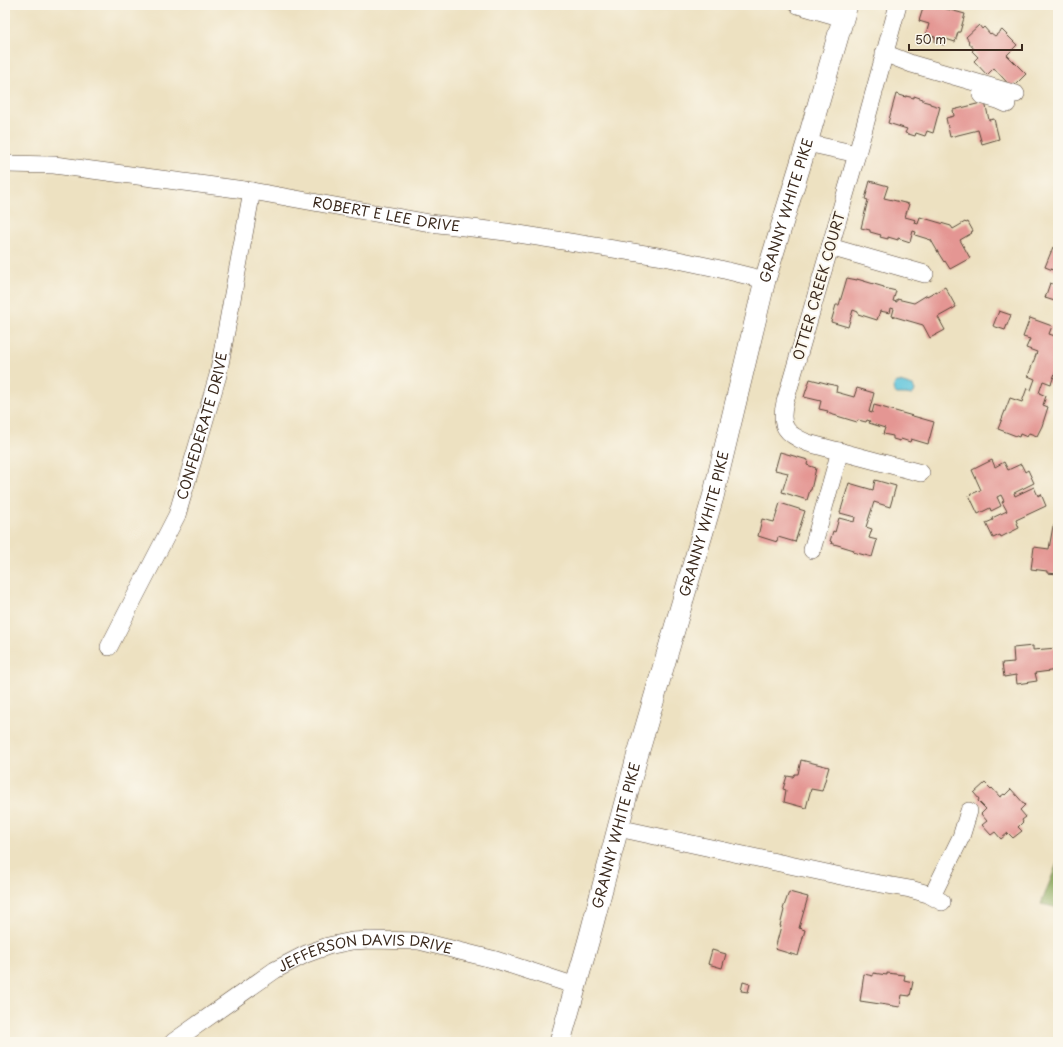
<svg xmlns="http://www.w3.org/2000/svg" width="1063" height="1047" font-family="'Playpen Sans',sans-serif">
<rect width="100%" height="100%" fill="#fbf7ec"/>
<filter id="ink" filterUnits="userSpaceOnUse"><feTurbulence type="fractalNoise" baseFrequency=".025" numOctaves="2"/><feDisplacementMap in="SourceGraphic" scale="8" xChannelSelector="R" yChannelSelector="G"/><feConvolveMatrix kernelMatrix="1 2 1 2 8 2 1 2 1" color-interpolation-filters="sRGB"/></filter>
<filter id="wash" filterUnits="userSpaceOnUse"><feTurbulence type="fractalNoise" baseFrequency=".012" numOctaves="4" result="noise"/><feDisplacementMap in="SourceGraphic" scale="16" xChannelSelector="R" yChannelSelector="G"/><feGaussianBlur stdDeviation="0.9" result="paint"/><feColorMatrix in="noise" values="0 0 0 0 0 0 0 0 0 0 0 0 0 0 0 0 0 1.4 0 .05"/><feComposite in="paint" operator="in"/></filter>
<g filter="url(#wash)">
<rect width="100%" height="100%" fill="#ede1c1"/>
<path fill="#8aa85b" stroke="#62693c" d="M 1058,861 L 1058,908 L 1041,904 Z"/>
<path fill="#5ec5db" stroke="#4c787c" d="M 897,382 L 900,382 L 913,386 L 915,390 L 914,393 L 912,395 L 905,394 L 897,394 C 892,391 892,386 897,382 Z"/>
<g id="blocks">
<g fill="#e49693">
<path d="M 924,5 L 932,5 L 965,14 L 960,32 L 958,32 L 955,42 L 946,39 L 944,45 L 935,42 L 935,37 L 926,34 L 929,24 L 919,21 Z"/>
<path d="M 979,25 L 982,29 L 984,27 L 990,34 L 991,33 L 995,36 L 1002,30 L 1017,45 L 1007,55 L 1026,74 L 1012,88 L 994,68 L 987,75 L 974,61 L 978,57 L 972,51 L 974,49 L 968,42 L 969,41 L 966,37 Z"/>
<path d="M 896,94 L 906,97 L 906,96 L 914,98 L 914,96 L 923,99 L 923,101 L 930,103 L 930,104 L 940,107 L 933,133 L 927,131 L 925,136 L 916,133 L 915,136 L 905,133 L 907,129 L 888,123 Z"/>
<path d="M 985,102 L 989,120 L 994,119 L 999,139 L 982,144 L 978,130 L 950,137 L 946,118 L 954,116 L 953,110 Z"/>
<path d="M 870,181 L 888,186 L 884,198 L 909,204 L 905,217 L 916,220 L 915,223 L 918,224 L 920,217 L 951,226 L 953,229 L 965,222 L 966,223 L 968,222 L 973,231 L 971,232 L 972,233 L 960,240 L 970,258 L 950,269 L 945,261 L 944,262 L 939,254 L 931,240 L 915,235 L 916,232 L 913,231 L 910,242 L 898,238 L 898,240 L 888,237 L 888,239 L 880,237 L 881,235 L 870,232 L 870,230 L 861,228 L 868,200 L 865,199 Z"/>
<path d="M 1053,247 L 1058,249 L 1058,272 L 1045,267 Z"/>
<path d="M 847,278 L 857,280 L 857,279 L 884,287 L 884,288 L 896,291 L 893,301 L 897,302 L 897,299 L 914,303 L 927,295 L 927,296 L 936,291 L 936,292 L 945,287 L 956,307 L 938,317 L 945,330 L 930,338 L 923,325 L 892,316 L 894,309 L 891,308 L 890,313 L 880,311 L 877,320 L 858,314 L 858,312 L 853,310 L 848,327 L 831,322 L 836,305 L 839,305 Z"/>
<path d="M 1050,283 L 1058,286 L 1058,302 L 1045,298 Z"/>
<path d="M 999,311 L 1011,315 L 1005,330 L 993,326 Z"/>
<path d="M 1030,318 L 1052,326 L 1049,334 L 1058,337 L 1058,368 L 1057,368 L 1051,384 L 1043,381 L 1039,393 L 1046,396 L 1043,405 L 1048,407 L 1042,426 L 1037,436 L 1029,433 L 1027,437 L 1020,434 L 1019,437 L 998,429 L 1010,398 L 1022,402 L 1027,388 L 1031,390 L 1035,379 L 1028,376 L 1037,352 L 1026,348 L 1030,339 L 1023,337 Z"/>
<path d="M 810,379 L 837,386 L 836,392 L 854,397 L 857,388 L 874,393 L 869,412 L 872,413 L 874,405 L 934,422 L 928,444 L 911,439 L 910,442 L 901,439 L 900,441 L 893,439 L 893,436 L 883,434 L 885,428 L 869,423 L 870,421 L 867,420 L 866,422 L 858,420 L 857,422 L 827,413 L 828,411 L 819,409 L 821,401 L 804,397 Z"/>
<path d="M 780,452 L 808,460 L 807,465 L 816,468 L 811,490 L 810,490 L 807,500 L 782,492 L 788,473 L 775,470 Z"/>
<path d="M 992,460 L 995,467 L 1004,462 L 1008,470 L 1021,464 L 1025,472 L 1028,470 L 1034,483 L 1014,493 L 1015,496 L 1034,487 L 1038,496 L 1041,494 L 1046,506 L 1016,520 L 1019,528 L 1001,537 L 1000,535 L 993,538 L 986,523 L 993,520 L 992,518 L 1007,511 L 1002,502 L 1004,501 L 1001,495 L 997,497 L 1001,506 L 991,511 L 990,508 L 978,514 L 969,495 L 981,490 L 972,470 Z"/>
<path d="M 875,480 L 896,486 L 890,507 L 874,502 L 866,527 L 872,529 L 869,538 L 877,540 L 872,557 L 853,552 L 854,550 L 831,543 L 832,542 L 830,541 L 833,531 L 835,532 L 839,518 L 854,522 L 855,517 L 840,513 L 849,483 L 873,490 Z"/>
<path d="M 780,503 L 805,511 L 795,542 L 778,537 L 777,542 L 758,536 L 762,519 L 774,522 Z"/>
<path d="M 1057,525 L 1058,525 L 1058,574 L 1047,573 L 1047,571 L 1031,569 L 1034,547 L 1049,549 L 1053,526 L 1055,526 Z"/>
<path d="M 1033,646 L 1033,650 L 1057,648 L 1058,670 L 1035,673 L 1037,681 L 1017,684 L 1016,675 L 1004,677 L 1002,663 L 1014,662 L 1013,648 Z"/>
<path d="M 801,760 L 829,767 L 822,791 L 811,789 L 806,808 L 784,802 L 786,790 L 783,789 L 787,776 L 793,777 L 795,774 L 798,774 Z"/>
<path d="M 985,783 L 991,789 L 992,788 L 1000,797 L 1004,794 L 1005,795 L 1011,789 L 1025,805 L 1020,810 L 1026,817 L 1022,820 L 1023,822 L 1018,827 L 1022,831 L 1013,838 L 1008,833 L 1001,839 L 995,832 L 991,835 L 982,825 L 987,821 L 981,814 L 986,809 L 978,801 L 979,799 L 974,793 Z"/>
<path d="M 789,892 L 808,897 L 799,928 L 805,930 L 798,956 L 775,949 L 781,926 L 780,926 L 784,910 L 783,909 Z"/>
<path d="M 712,950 L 726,954 L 722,968 L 708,964 Z"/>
<path d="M 873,973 L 887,975 L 887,973 L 905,975 L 904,980 L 913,982 L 910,996 L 902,995 L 900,1007 L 860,1001 L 864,974 L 873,976 Z"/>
<path d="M 743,982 L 750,984 L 748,992 L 741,991 Z"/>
</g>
</g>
</g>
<g filter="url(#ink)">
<use href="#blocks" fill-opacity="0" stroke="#564536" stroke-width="1"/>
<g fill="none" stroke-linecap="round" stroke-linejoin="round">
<defs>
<g id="minor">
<path d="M 798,5 L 843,18"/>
<path d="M 898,5 L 857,154 L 785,402 C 779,427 786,434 808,443 L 921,473"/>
<path d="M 884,53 L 912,64 L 1016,94"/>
<path d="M 981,95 L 998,100 L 1007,104"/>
<path d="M 807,143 L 857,154"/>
<path id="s1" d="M 5,164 L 54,165 L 252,191 L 430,223 L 506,232 L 664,257 L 716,268 L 765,280"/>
<path d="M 830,247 L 925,274"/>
<path d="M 812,550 L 840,451"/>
<path id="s2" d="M 109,647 L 177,515 L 218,375 L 252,191"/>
<path d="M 618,828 L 864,881 L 910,889 L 928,894 L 942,902"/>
<path d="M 932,896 L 961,837 L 969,811"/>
<path id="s3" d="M 173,1042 L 275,970 L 306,954 L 328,946 L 352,941 L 370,940 L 419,941 L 496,960 L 576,986"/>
</g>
<g id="major">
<path id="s4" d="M 560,1042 L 589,939 L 618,828 L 637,757 L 713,497 L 765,280 L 807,143 L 847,5"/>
</g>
</defs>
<use href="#minor" stroke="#564536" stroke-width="18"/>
<use href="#major" stroke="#564536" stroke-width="22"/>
<use href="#minor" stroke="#fff" stroke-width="17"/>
<use href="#major" stroke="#fff" stroke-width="21"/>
</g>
</g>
<g text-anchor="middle" stroke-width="4" stroke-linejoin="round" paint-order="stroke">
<g font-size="14" fill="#3b2a1e" stroke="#fbf7ec">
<text dy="5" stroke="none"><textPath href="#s4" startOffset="862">GRANNY WHITE PIKE</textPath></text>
<text dy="5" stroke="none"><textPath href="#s1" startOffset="385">ROBERT E LEE DRIVE</textPath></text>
<text transform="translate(819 286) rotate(-74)" y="5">OTTER CREEK COURT</text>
<text dy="5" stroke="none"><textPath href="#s2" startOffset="241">CONFEDERATE DRIVE</textPath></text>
<text dy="5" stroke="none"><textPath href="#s4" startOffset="538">GRANNY WHITE PIKE</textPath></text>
<text dy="5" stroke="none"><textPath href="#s4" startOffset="214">GRANNY WHITE PIKE</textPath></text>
<text dy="5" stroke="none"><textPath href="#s3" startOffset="219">JEFFERSON DAVIS DRIVE</textPath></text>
</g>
</g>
<rect width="1063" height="1047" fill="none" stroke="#fbf7ec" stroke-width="20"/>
<path d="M909 44v6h113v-6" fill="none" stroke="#3b2a1e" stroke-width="2"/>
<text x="915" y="44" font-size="12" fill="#3b2a1e" stroke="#fbf7ec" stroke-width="3" paint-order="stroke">50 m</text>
</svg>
